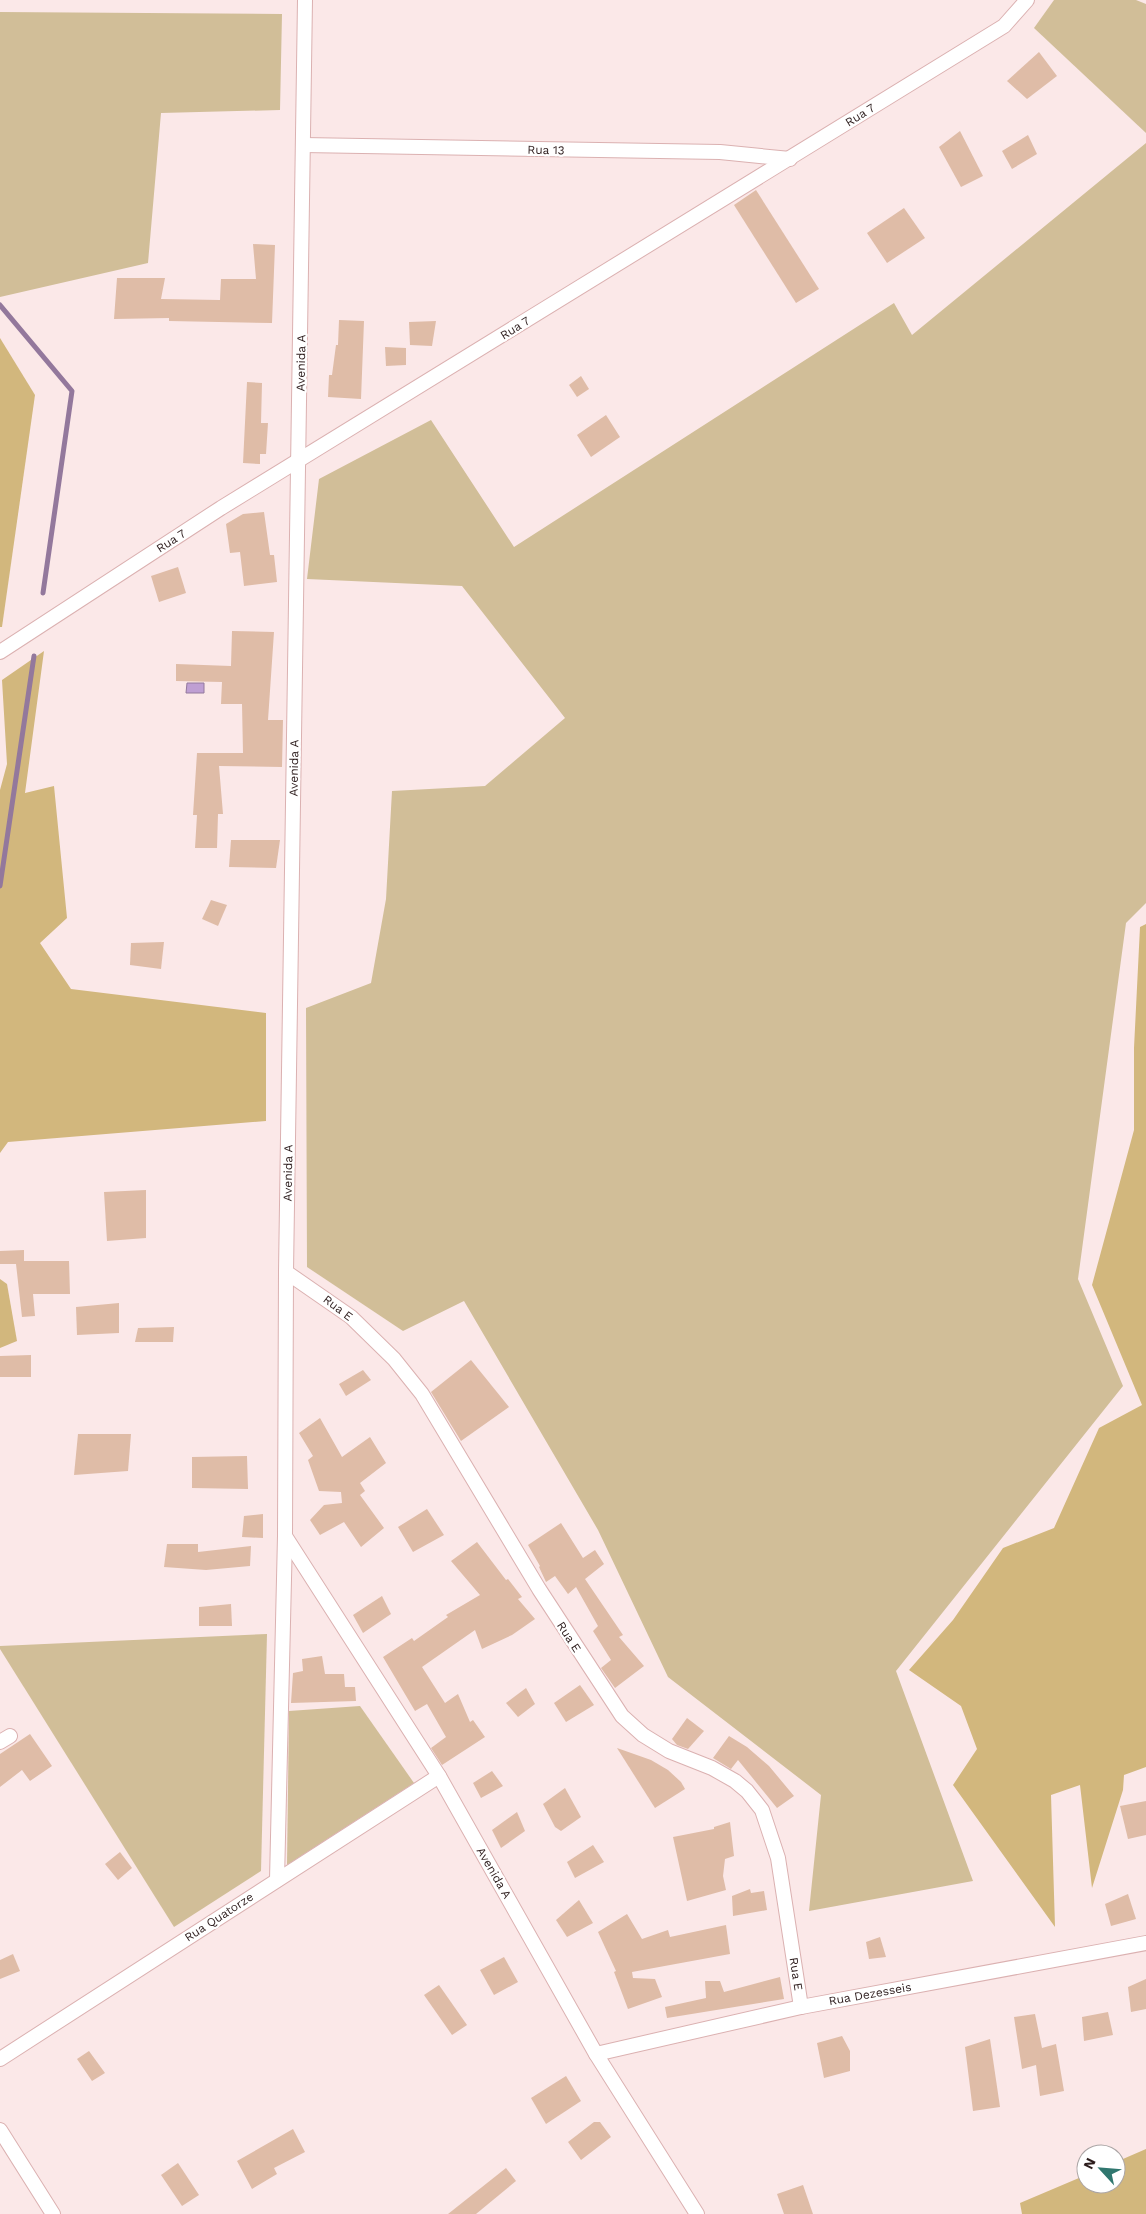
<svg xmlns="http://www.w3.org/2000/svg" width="1146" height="2214" font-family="'Work Sans',sans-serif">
<rect width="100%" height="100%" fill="#fbe8e8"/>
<g fill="#d1be98">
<path d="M 1054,0 L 1136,0 L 1146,4 L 1146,133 L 1034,28 Z"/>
<path d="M 0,12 L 282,14 L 280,110 L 161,113 L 148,263 L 0,297 Z"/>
<path d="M 1146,143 L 1146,903 L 1126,923 L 1078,1279 L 1123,1386 L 896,1671 L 973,1881 L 809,1911 L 821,1795 L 668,1677 L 598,1530 L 464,1301 L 403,1331 L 307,1267 L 306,1008 L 371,983 L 386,899 L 392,791 L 485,786 L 565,718 L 462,586 L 307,579 L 319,479 L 431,420 L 514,547 L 894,303 L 912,335 Z"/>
<path d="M 267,1634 L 261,1871 L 174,1927 L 0,1649 L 0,1646 Z"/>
<path d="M 360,1706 L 414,1783 L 287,1865 L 289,1711 Z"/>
</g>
<g fill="#d2b77d">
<path d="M 0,338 L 35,395 L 2,627 L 0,627 Z"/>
<path d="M 44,651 L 25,793 L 54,786 L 67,918 L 40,943 L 71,989 L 266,1013 L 266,1121 L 8,1142 L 0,1153 L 0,790 L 7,764 L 2,680 Z"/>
<path d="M 1146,924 L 1146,1767 L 1124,1775 L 1123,1790 L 1092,1888 L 1080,1785 L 1051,1795 L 1055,1927 L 953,1785 L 977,1749 L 961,1706 L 909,1670 L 953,1620 L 1003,1548 L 1054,1528 L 1099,1428 L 1142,1405 L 1092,1285 L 1134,1130 L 1134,1048 L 1140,927 Z"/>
<path d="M 0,1279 L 7,1284 L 17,1341 L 0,1348 Z"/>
<path d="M 1146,2149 L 1146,2214 L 1022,2214 L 1020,2203 L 1086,2175 L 1086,2184 L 1116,2184 L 1116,2162 Z"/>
</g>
<path fill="#bf9fd3" stroke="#93789c" d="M 187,683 L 204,683 L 204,693 L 186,693 Z"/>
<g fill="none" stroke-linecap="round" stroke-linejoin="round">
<g stroke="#93789c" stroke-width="5">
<path d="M 0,305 L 72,391 L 43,593"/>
<path d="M 0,886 L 34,656"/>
</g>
</g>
<g fill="#dfbca7">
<path d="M 1039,52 L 1057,76 L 1027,99 L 1007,81 Z"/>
<path d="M 960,131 L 983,176 L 961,187 L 939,147 Z"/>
<path d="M 1028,135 L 1037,154 L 1012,169 L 1002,151 Z"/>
<path d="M 756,190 L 819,289 L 796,303 L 734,205 Z"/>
<path d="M 904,208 L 925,238 L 887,263 L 867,233 Z"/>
<path d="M 253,244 L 275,245 L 272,323 L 169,321 L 169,318 L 114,319 L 117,278 L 165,278 L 161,299 L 220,300 L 221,279 L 256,279 Z"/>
<path d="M 339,320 L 364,321 L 361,399 L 328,397 L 329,375 L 332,375 L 336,345 L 338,345 Z"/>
<path d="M 436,321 L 432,346 L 410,345 L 409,322 Z"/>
<path d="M 385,347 L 406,348 L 406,365 L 386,366 Z"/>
<path d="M 581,376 L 589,389 L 577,397 L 569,385 Z"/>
<path d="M 247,382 L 262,383 L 261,423 L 268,423 L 266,454 L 260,454 L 260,464 L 243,463 Z"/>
<path d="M 606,415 L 620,437 L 591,457 L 577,435 Z"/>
<path d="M 264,512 L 270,555 L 274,555 L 277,582 L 244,586 L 240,552 L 230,553 L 226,524 L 243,514 Z"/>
<path d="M 178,567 L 186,593 L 159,602 L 151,576 Z"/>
<path d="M 232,631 L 274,632 L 268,720 L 283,720 L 282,767 L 219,766 L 223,814 L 218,814 L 217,848 L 195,848 L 197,815 L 193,815 L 197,753 L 243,753 L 242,704 L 221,704 L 222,682 L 176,681 L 176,664 L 231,666 Z"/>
<path d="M 231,840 L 280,840 L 276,868 L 229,867 Z"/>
<path d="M 211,900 L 227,905 L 218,926 L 202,919 Z"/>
<path d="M 164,942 L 161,969 L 130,965 L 131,943 Z"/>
<path d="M 146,1190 L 146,1238 L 107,1241 L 104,1192 Z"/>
<path d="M 24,1250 L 24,1261 L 69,1261 L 70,1294 L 33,1294 L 35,1316 L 22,1317 L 16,1264 L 0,1264 L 0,1251 Z"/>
<path d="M 119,1303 L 119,1333 L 77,1335 L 76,1307 Z"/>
<path d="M 174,1327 L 173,1342 L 135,1342 L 138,1328 Z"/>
<path d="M 31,1355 L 31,1377 L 0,1377 L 0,1356 Z"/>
<path d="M 471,1360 L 509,1407 L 461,1441 L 431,1392 Z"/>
<path d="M 363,1370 L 371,1380 L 346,1396 L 339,1384 Z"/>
<path d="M 320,1418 L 342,1457 L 370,1437 L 386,1463 L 360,1483 L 365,1491 L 360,1495 L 384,1528 L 361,1547 L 344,1522 L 320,1535 L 310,1520 L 324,1505 L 342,1503 L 341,1492 L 319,1491 L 308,1460 L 313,1456 L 299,1433 Z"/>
<path d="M 78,1434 L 131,1434 L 128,1471 L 74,1475 Z"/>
<path d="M 247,1456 L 248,1489 L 192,1488 L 192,1457 Z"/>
<path d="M 427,1509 L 444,1535 L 413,1552 L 398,1527 Z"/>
<path d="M 263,1514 L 263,1538 L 242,1537 L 244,1516 Z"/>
<path d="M 561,1523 L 583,1558 L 595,1550 L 604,1564 L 585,1579 L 623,1635 L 619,1637 L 644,1666 L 615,1688 L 601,1668 L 611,1660 L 593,1631 L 598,1626 L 576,1587 L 568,1594 L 555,1576 L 546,1582 L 539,1567 L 540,1566 L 528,1545 Z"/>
<path d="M 477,1542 L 506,1580 L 508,1579 L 522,1597 L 518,1599 L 535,1619 L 512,1635 L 482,1649 L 475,1630 L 422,1667 L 445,1703 L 458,1694 L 470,1722 L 473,1720 L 485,1737 L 442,1765 L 431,1748 L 446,1737 L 427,1704 L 415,1711 L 383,1657 L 412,1638 L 414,1641 L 448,1617 L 446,1615 L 480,1595 L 451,1561 Z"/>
<path d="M 167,1544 L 198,1544 L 198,1552 L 251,1546 L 250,1566 L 206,1570 L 164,1567 Z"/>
<path d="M 382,1596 L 391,1614 L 363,1633 L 353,1615 Z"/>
<path d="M 231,1604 L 232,1626 L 199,1626 L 199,1607 Z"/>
<path d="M 322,1656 L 325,1674 L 344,1674 L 345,1687 L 355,1687 L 356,1701 L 291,1703 L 293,1673 L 303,1671 L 302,1659 Z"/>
<path d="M 580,1685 L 594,1705 L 566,1722 L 554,1703 Z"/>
<path d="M 526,1688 L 535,1704 L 518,1717 L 506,1703 Z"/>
<path d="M 687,1718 L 704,1731 L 688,1749 L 677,1745 L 672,1739 Z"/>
<path d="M 30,1734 L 52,1766 L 30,1781 L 22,1770 L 0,1787 L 0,1754 Z"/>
<path d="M 729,1736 L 747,1747 L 769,1766 L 794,1796 L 777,1808 L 738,1760 L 731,1769 L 713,1758 Z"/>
<path d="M 617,1748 L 651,1760 L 668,1770 L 681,1782 L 685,1789 L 655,1808 Z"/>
<path d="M 492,1771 L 503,1786 L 481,1798 L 473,1783 Z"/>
<path d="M 565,1788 L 581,1817 L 561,1831 L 555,1827 L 543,1804 Z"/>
<path d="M 1146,1801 L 1146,1835 L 1128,1839 L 1120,1806 Z"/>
<path d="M 517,1812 L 525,1831 L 501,1848 L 492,1830 Z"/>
<path d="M 730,1822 L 734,1856 L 725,1859 L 723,1876 L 726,1890 L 687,1901 L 673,1837 L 714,1829 L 714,1827 Z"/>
<path d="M 593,1845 L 604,1862 L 575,1878 L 567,1862 Z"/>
<path d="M 120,1852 L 132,1868 L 118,1880 L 105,1864 Z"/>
<path d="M 750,1889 L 751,1893 L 764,1891 L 767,1910 L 733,1916 L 732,1896 Z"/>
<path d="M 1128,1894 L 1136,1919 L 1111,1926 L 1105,1904 Z"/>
<path d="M 579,1900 L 593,1923 L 567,1937 L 556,1920 Z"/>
<path d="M 627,1914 L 642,1939 L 668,1930 L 670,1937 L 726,1925 L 730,1954 L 632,1972 L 633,1978 L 655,1979 L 662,1997 L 628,2009 L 614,1972 L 616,1971 L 598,1932 Z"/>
<path d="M 880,1937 L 886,1957 L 869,1959 L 866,1942 Z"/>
<path d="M 13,1954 L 20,1971 L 0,1979 L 0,1960 Z"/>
<path d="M 504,1957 L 518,1982 L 494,1995 L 480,1970 Z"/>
<path d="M 780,1977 L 784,1999 L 667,2018 L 665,2007 L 706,1998 L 705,1981 L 720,1981 L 724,1992 Z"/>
<path d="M 1146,1979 L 1146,2009 L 1131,2012 L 1128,1987 Z"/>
<path d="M 439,1985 L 467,2025 L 452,2035 L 424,1995 Z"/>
<path d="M 1108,2012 L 1113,2035 L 1084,2041 L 1082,2017 Z"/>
<path d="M 1035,2014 L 1042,2048 L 1056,2044 L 1064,2091 L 1040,2096 L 1036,2065 L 1022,2069 L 1014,2017 Z"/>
<path d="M 842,2036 L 850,2051 L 850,2071 L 824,2078 L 817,2043 Z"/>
<path d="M 990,2039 L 1000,2107 L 973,2111 L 965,2047 Z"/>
<path d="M 89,2051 L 105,2073 L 92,2081 L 77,2059 Z"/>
<path d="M 566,2076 L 581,2101 L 546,2124 L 531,2098 Z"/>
<path d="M 594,2122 L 600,2122 L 611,2137 L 581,2160 L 568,2142 Z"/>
<path d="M 293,2129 L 305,2152 L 274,2168 L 277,2174 L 252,2189 L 237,2161 Z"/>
<path d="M 178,2163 L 199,2195 L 182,2206 L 161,2175 Z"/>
<path d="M 506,2168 L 516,2181 L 476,2214 L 448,2214 Z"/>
<path d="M 803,2185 L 813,2214 L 784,2214 L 777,2194 Z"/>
</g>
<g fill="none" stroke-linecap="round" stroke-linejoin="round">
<defs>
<g id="street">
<path d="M 303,145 L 720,152 L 790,159"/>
<path d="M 0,652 L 221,508 L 1004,26 L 1027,0"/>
<path d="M 286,1272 L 351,1317 L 394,1359 L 422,1394 L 539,1589 L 622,1716 L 643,1735 L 669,1751 L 712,1768 L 735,1781 L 747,1791 L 762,1810 L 778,1858 L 801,2007"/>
<path d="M 285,1536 L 439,1776 L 596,2054 L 697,2214"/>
<path d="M 0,1742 L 10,1736"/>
<path d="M 277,1880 L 285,1536 L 286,1272 L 305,0"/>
<path d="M 596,2054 L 801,2007 L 1146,1943"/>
<path d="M 0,2059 L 439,1776"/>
<path d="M 0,2130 L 53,2214"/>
</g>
</defs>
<use href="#street" stroke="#dbb1b1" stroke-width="16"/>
<use href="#street" stroke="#fff" stroke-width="14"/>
</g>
<g text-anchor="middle" stroke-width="4.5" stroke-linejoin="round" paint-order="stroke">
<g font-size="12" fill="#2d1d1d" stroke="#fff">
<text transform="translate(860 115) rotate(-32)" y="4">Rua 7</text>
<text transform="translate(546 150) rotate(1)" y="4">Rua 13</text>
<text transform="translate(515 328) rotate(-32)" y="4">Rua 7</text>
<text transform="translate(301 363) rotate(-89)" y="4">Avenida A</text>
<text transform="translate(171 541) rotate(-33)" y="4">Rua 7</text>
<text transform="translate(294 768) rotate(-89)" y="4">Avenida A</text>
<text transform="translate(288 1173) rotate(-89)" y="4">Avenida A</text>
<text transform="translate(338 1308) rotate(37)" y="4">Rua E</text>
<text transform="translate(569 1637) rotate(57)" y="4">Rua E</text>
<text transform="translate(494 1873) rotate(60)" y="4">Avenida A</text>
<text transform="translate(219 1917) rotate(-33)" y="4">Rua Quatorze</text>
<text transform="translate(796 1974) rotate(81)" y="4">Rua E</text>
<text transform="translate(870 1994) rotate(-10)" y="4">Rua Dezesseis</text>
</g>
</g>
<g transform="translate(1101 2169) rotate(296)"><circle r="24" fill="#ffffff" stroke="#aba5a5"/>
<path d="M0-4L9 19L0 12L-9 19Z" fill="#30776f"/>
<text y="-8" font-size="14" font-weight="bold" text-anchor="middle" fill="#2d1d1d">N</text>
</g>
</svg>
